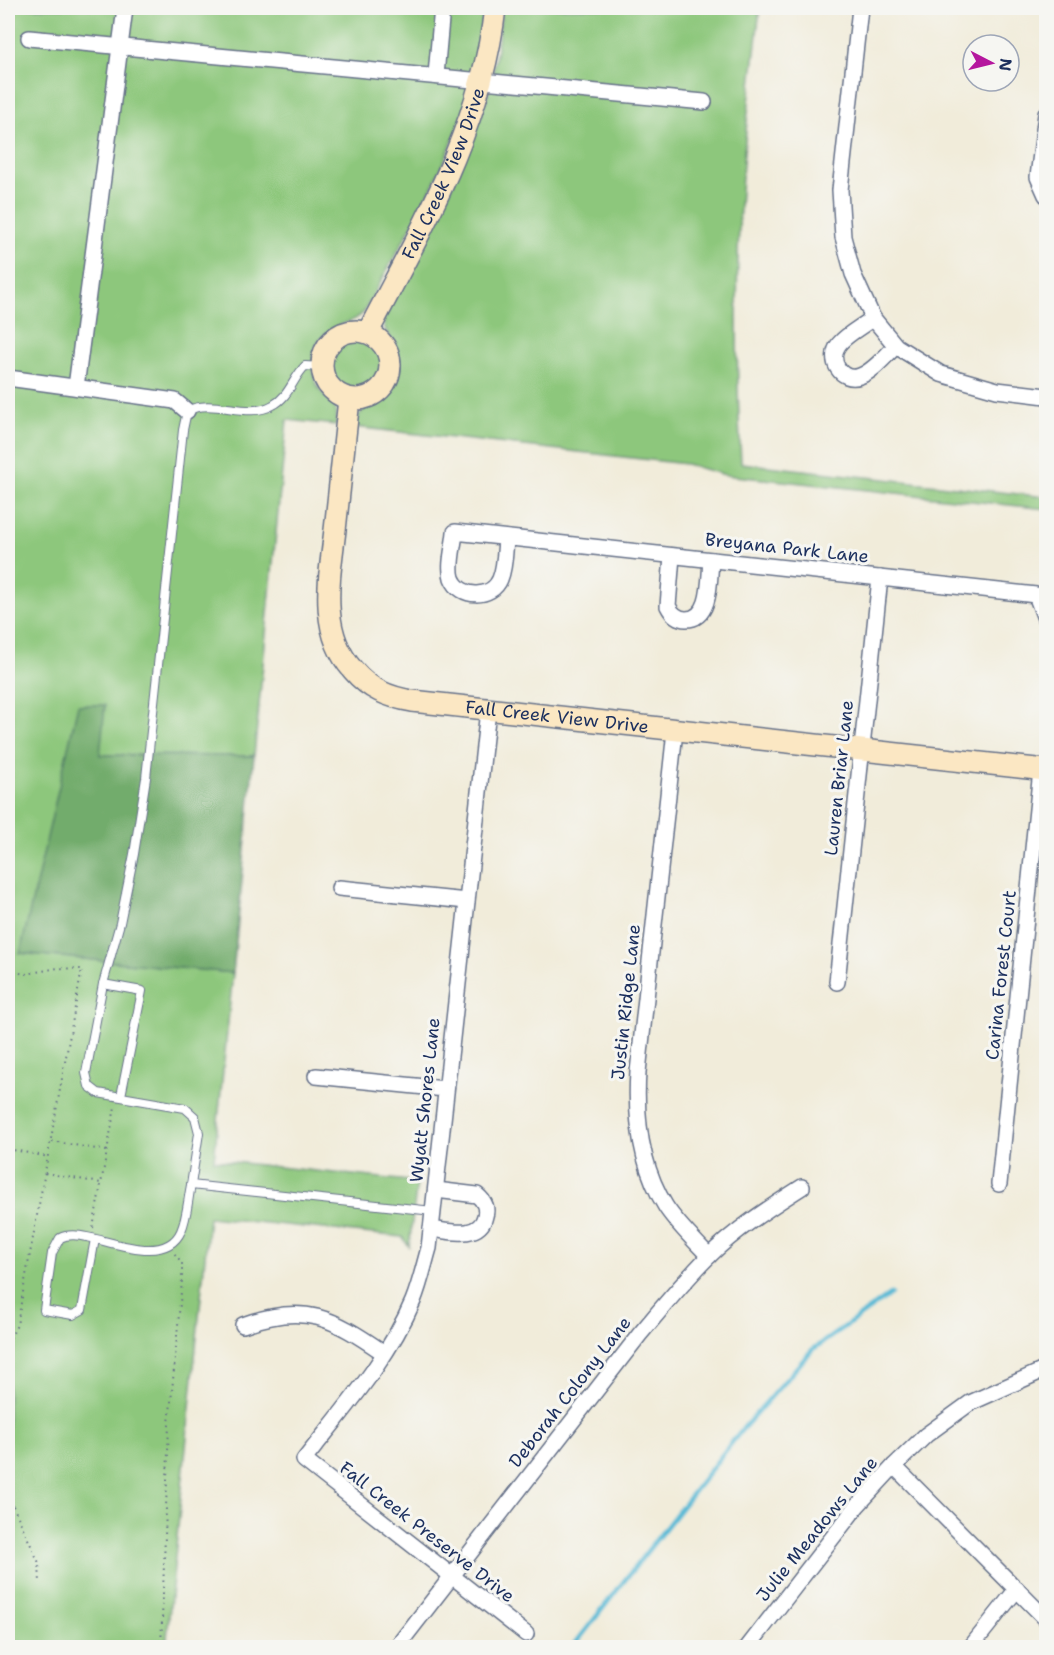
<svg xmlns="http://www.w3.org/2000/svg" width="1054" height="1655" font-family="'Shantell Sans',sans-serif">
<rect width="100%" height="100%" fill="#f6f6f2"/>
<filter id="ink" filterUnits="userSpaceOnUse"><feTurbulence type="fractalNoise" baseFrequency=".0167" numOctaves="2"/><feDisplacementMap in="SourceGraphic" scale="12" xChannelSelector="R" yChannelSelector="G"/><feConvolveMatrix kernelMatrix="1 2 1 2 8 2 1 2 1" color-interpolation-filters="sRGB"/></filter>
<filter id="wash" filterUnits="userSpaceOnUse"><feTurbulence type="fractalNoise" baseFrequency=".008" numOctaves="4" result="noise"/><feDisplacementMap in="SourceGraphic" scale="24" xChannelSelector="R" yChannelSelector="G"/><feGaussianBlur stdDeviation="1.35" result="paint"/><feColorMatrix in="noise" values="0 0 0 0 0 0 0 0 0 0 0 0 0 0 0 0 0 1.4 0 .05"/><feComposite in="paint" operator="in"/></filter>
<g filter="url(#wash)">
<rect width="100%" height="100%" fill="#f1ecda"/>
<g fill="#8dc77c" stroke="#547b6d" stroke-width="1.5">
<path d="M 8,8 L 484,8 C 479,42 474,77 464,111 C 442,178 398,249 364,312 C 354,324 337,322 325,334 C 309,349 309,376 322,393 C 328,399 334,403 336,411 C 337,415 336,420 336,425 L 287,420 L 254,756 L 99,755 L 20,953 L 233,973 L 214,1160 L 409,1181 L 418,1175 L 409,1246 L 402,1237 L 209,1217 L 166,1647 L 8,1648 Z"/>
<path d="M 502,8 L 760,8 C 754,63 746,120 742,176 C 735,271 736,367 741,463 L 1046,497 L 1046,509 L 725,475 L 686,464 L 355,427 C 359,399 391,402 398,373 C 404,347 384,339 383,320 C 421,246 464,174 488,94 C 496,66 498,36 502,8 Z"/>
<circle cx="356" cy="365" r="26"/>
</g>
<path fill="#72ac6c" stroke="#466e65" stroke-width="1.5" d="M 78,705 L 105,705 L 100,755 L 254,756 L 233,973 L 20,953 Z"/>
<g fill="none" stroke-linecap="round" stroke-linejoin="round">
<path stroke="#58bad6" stroke-width="4.5" d="M 572,1648 L 740,1432 L 812,1350 L 891,1294"/>
</g>
</g>
<g filter="url(#ink)">
<g fill="none" stroke-linecap="round" stroke-linejoin="round">
<defs>
<g id="lane">
<path d="M 103,984 L 120,923 L 134,854 L 146,778 L 183,430 L 187,411 C 213,397 247,420 273,405 C 289,397 293,378 305,366 L 322,367"/>
<path d="M 121,1096 L 142,991 L 103,984 L 86,1073 L 89,1086 L 98,1093 L 185,1108 L 195,1117 L 199,1133 L 191,1185 L 433,1211"/>
<path d="M 95,1239 L 82,1310 L 73,1315 L 44,1310 L 52,1253 L 60,1238 C 70,1233 81,1236 92,1238 C 118,1244 167,1263 181,1231 C 187,1218 188,1199 191,1185"/>
</g>
<g id="street">
<path d="M 860,8 L 840,190 L 843,237 L 853,274 L 873,318 L 896,346 L 941,374 L 997,390 L 1046,396"/>
<path d="M 29,38 L 704,102"/>
<path d="M 436,75 L 442,8"/>
<path d="M 1046,114 L 1038,177 L 1046,195"/>
<path d="M 873,318 C 863,326 847,334 839,344 C 827,359 841,383 860,376 C 874,371 885,356 896,346"/>
<path d="M 8,378 L 175,401 L 187,411"/>
<path d="M 76,387 L 125,8"/>
<path d="M 506,538 C 505,551 505,567 500,579 C 492,599 460,599 452,578 C 448,565 454,546 455,532 L 1036,595 L 1046,621"/>
<path d="M 672,556 L 668,606 C 672,614 678,619 686,619 C 712,619 709,578 711,560"/>
<path d="M 488,710 L 429,1248 C 424,1265 420,1284 413,1301 C 388,1360 343,1410 304,1460 L 526,1634"/>
<path d="M 675,731 L 638,1072 C 635,1119 641,1167 666,1207 C 678,1225 694,1240 709,1256"/>
<path d="M 339,888 L 467,901"/>
<path d="M 837,982 L 880,578"/>
<path d="M 316,1076 L 445,1089"/>
<path d="M 999,1184 L 1041,770"/>
<path d="M 431,1229 C 448,1231 480,1240 485,1216 C 488,1207 483,1200 477,1195 L 436,1190"/>
<path d="M 243,1325 C 305,1302 333,1318 384,1353"/>
<path d="M 894,1466 L 1046,1619"/>
<path d="M 396,1648 L 640,1334 C 662,1308 684,1281 708,1257 C 735,1230 769,1208 802,1187"/>
<path d="M 747,1648 L 857,1506 L 894,1466 L 926,1435 L 970,1403 L 1046,1369"/>
<path d="M 970,1648 L 1017,1589"/>
</g>
<g id="secondary">
<circle cx="356" cy="365" r="34"/>
<path id="s1" d="M 368,332 C 422,228 482,126 495,8"/>
<path id="s2" d="M 349,399 C 345,440 340,480 336,521 C 331,571 316,629 353,670 C 369,689 388,697 412,701 L 1046,770"/>
</g>
</defs>
<use href="#lane" stroke="#667189" stroke-width="10"/>
<use href="#street" stroke="#667189" stroke-width="18"/>
<use href="#secondary" stroke="#667189" stroke-width="24"/>
<g stroke="#667189" stroke-width="2" stroke-dasharray="1.5 4.5" stroke-linecap="butt">
<path d="M 8,971 L 26,974 L 58,968 L 82,969 L 17,1325 L 8,1342"/>
<path d="M 52,1141 L 107,1151"/>
<path d="M 8,1149 L 49,1157"/>
<path d="M 45,1173 L 101,1183"/>
<path d="M 93,1228 L 115,1107"/>
<path d="M 8,1495 L 39,1563 L 40,1583"/>
<path d="M 161,1648 L 169,1424 L 182,1281 L 182,1263 L 174,1253"/>
</g>
<use href="#lane" stroke="#fff" stroke-width="8"/>
<use href="#street" stroke="#fff" stroke-width="15"/>
<use href="#secondary" stroke="#fbe7c3" stroke-width="21"/>
</g>
</g>
<g text-anchor="middle" stroke-width="6" stroke-linejoin="round" paint-order="stroke">
<g font-size="18" fill="#1b2f5e" stroke="#f6f6f2">
<text dy="6" stroke="none"><textPath href="#s1" startOffset="176">Fall Creek View Drive</textPath></text>
<text transform="translate(787 548) rotate(6)" y="6">Breyana Park Lane</text>
<text dy="6" stroke="none"><textPath href="#s2" startOffset="492">Fall Creek View Drive</textPath></text>
<text transform="translate(839 778) rotate(-84)" y="6">Lauren Briar Lane</text>
<text transform="translate(1001 975) rotate(-84)" y="6">Carina Forest Court</text>
<text transform="translate(626 1002) rotate(-84)" y="6">Justin Ridge Lane</text>
<text transform="translate(425 1100) rotate(-84)" y="6">Wyatt Shores Lane</text>
<text transform="translate(570 1392) rotate(-52)" y="6">Deborah Colony Lane</text>
<text transform="translate(817 1529) rotate(-51)" y="6">Julie Meadows Lane</text>
<text transform="translate(427 1532) rotate(38)" y="6">Fall Creek Preserve Drive</text>
</g>
</g>
<rect width="1054" height="1655" fill="none" stroke="#f6f6f2" stroke-width="30"/>
<g transform="translate(991 63) rotate(97)"><circle r="28" fill="#f6f6f2" stroke="#9ea6b7" stroke-width="1.5"/>
<path d="M0-4.5L10 22L0 15L-10 22Z" fill="#b5179e"/>
<text y="-9" font-size="16" font-weight="bold" text-anchor="middle" fill="#1b2f5e">N</text>
</g>
</svg>
